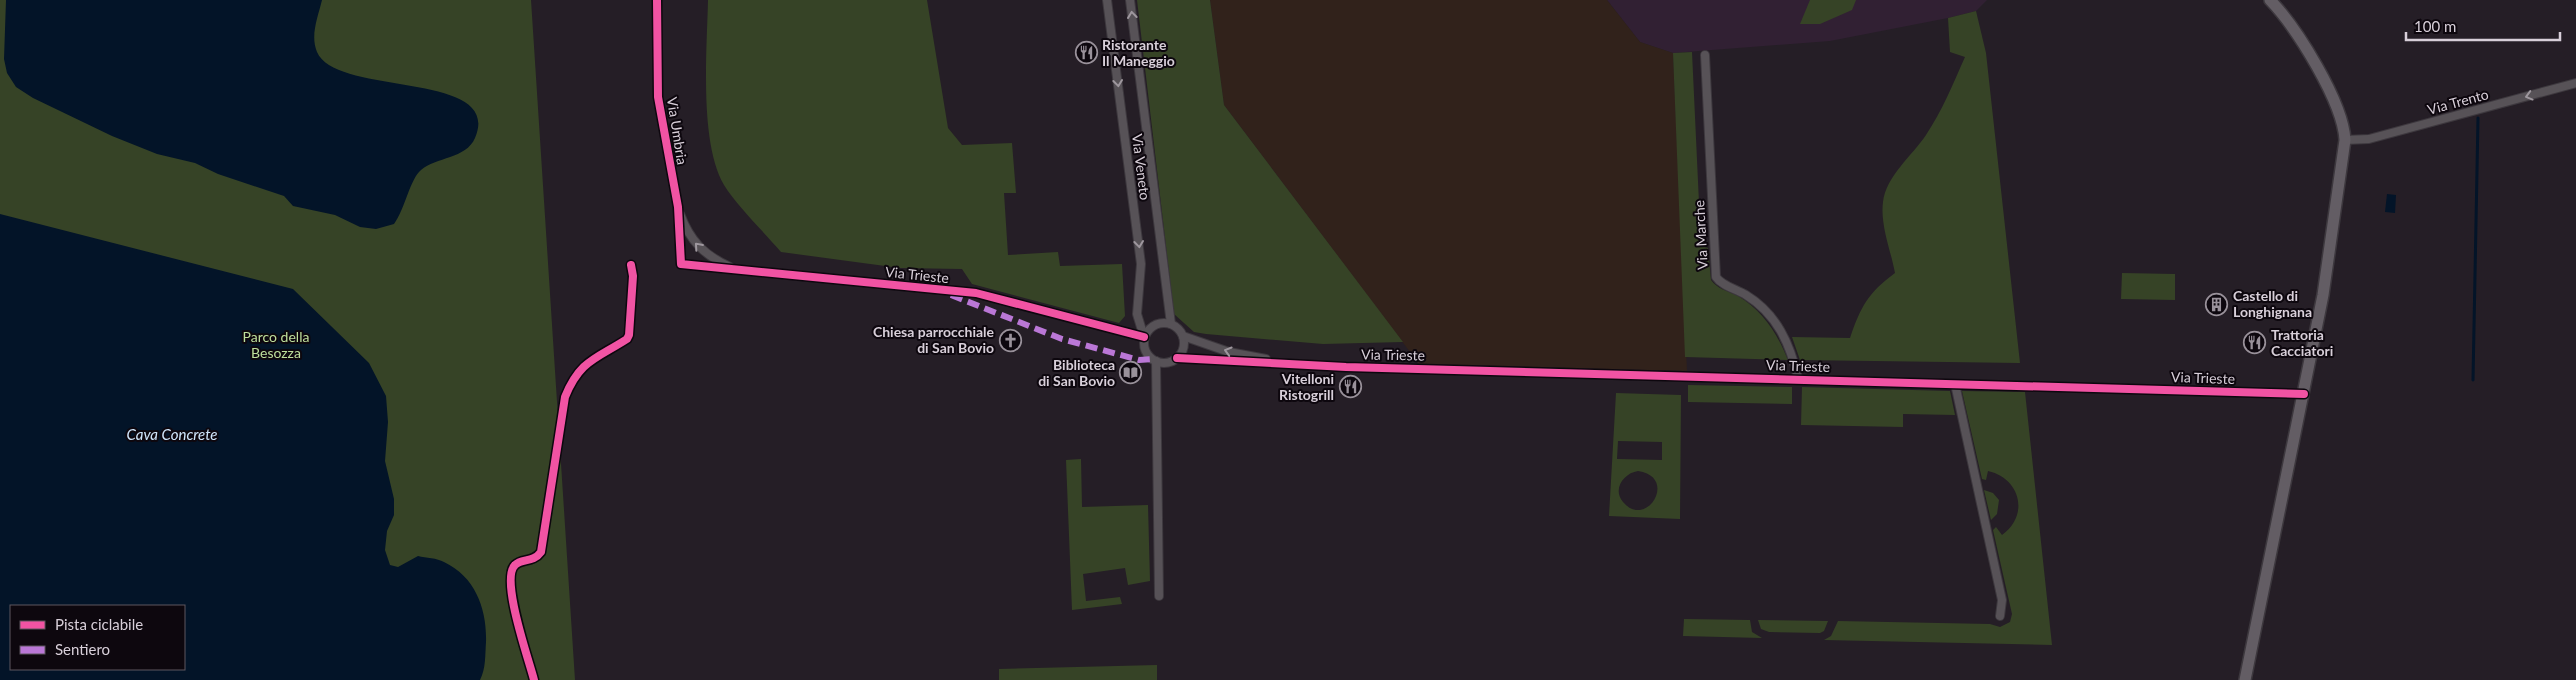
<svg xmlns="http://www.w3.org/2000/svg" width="2576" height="680" font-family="Lato,sans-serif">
<rect width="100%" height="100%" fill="#251e26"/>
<path fill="#312033" d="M 1607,0 L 1987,0 L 1976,11 L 1948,18 L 1830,41 L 1673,53 L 1640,42 Z"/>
<path fill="#31221b" d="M 1210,0 L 1607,0 L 1640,42 L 1673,53 L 1687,371 L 1419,364 L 1224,105 Z"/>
<g fill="#364326" fill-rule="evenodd">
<path d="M 0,0 L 531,0 L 575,680 L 0,680 ZM 11,606 L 184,606 L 184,669 L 11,669 Z"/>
<path d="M 708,0 L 927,0 L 948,128 L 962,145 L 1012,143 L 1016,193 L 1004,193 L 1008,255 L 1058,252 L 1060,266 L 1122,264 L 1125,316 L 1119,323 L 972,284 L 962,269 L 900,268 L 781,252 C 764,232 737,206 724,185 C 699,142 707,50 708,0 Z"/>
<path d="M 1137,0 L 1210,0 L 1224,105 L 1403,342 L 1323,344 L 1206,334 L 1194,332 L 1174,314 Z"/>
<path d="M 1810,0 L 1856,0 L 1852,10 L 1820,24 L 1800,24 Z"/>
<path d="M 1976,11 L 1986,53 L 2020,363 L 1800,360 L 1792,337 L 1850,338 C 1861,306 1868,293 1895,273 C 1891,251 1880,225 1883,202 C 1886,176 1912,156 1926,135 C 1942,111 1953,84 1965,57 L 1950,52 L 1948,18 Z"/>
<path d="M 1692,52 L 1701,246 L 1708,248 L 1711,280 C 1717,289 1728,291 1738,296 C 1763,311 1777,333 1788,360 L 1685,357 L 1673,53 Z"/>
<path d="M 2122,273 L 2175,274 L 2175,300 L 2121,299 Z"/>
<path d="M 1688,385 L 1792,387 L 1792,404 L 1688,402 Z"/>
<path d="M 1802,387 L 1950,391 L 1955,415 L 1903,414 L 1903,427 L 1801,425 Z"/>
<path d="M 1962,391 L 2025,392 L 2052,645 L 1824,640 L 1831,636 L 1838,621 L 1990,624 L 2000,627 L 2010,622 L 2012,614 L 1993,530 L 1996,527 L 2002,535 C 2030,515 2020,478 1988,471 L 1986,480 L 1982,479 Z"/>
<path d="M 1616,393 L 1681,395 L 1680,519 L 1609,516 ZM 1618,441 L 1662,442 L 1662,460 L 1617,459 ZM 1638,471 C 1679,477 1646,530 1623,502 C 1612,489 1624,473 1638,471 Z"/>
<path d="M 1081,459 L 1082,507 L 1148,505 L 1150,581 L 1128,585 L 1125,568 L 1083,574 L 1086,601 L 1120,597 L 1122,604 L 1072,610 L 1066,460 Z"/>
<path d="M 1984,490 L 1993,493 L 1999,500 L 1997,514 L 1991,520 Z"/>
<path d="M 1684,619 L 1750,620 L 1752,632 L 1762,638 L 1683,636 Z"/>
<path d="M 1758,620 L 1828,621 L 1824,631 L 1820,633 L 1769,632 L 1761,629 Z"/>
<path d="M 1157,665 L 1157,680 L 999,680 L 999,669 Z"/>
</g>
<g fill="#031428" fill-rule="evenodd">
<path d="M 6,0 L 322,0 C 318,17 310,35 317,52 C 336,97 504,70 475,138 C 466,159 436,157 421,170 C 410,179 405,209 394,224 L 376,229 L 360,227 L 335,215 L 293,206 L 284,196 L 218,174 L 195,163 L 157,154 L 112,136 L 33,98 L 16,87 L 7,73 L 4,59 Z"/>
<path d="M 2387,194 L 2396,195 L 2395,213 L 2385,212 Z"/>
<path d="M 0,214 L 293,289 L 369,363 L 386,396 L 388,422 L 385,461 L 394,499 L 394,515 L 387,531 L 385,550 L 390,565 L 398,567 L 418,556 C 426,558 437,558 444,562 C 476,577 487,610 486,642 C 485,656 486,668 480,680 L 0,680 ZM 11,606 L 184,606 L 184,669 L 11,669 Z"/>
</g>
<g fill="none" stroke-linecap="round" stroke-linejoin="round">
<path stroke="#031428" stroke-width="3" d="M 2473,380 L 2478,118"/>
<defs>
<g id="street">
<path d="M 657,0 L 658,97 L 678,207 L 681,264 L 976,293 L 1144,337"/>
<path d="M 1107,0 L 1141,264 L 1137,314 L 1144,337"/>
<path d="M 1130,0 L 1171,324"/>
<path d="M 1705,55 L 1716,277 C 1722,286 1736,289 1746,295 C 1777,314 1790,344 1798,378"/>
<path d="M 2345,140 L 2369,139 L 2576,83"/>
<path d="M 680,214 C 690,241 704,255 730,267"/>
<circle cx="1164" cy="343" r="20"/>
<path d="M 1183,336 L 1229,352 L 1266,359"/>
<path d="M 1177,358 L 1346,367 L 2304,394"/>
<path d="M 1156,361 L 1159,596"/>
<path d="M 1955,384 L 2002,600 L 2000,616"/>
</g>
<path id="secondary" d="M 2245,680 L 2323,295 L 2345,140 C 2343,102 2297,28 2270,0"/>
</defs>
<use href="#street" stroke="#3d383e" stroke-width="10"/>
<use href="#secondary" stroke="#3d383e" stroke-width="14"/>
<use href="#street" stroke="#575257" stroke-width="8"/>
<use href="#secondary" stroke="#635d64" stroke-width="11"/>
<path stroke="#ba77d6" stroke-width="6" stroke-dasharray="12 6" stroke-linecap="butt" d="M 951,295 L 1062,339 L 1139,360 L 1152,359"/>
<defs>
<g id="cycleway">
<path d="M 657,0 L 658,97 L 678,207 L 681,264 L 976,293 L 1144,337"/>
<path d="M 1177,358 L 1346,367 L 2304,394"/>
<path d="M 534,680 C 529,660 500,579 515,565 C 522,558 533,563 541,552 L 565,397 C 580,360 596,359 627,339 L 629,335 L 633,276 L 631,265"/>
</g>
</defs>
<use href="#cycleway" stroke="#0d070e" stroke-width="11"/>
<use href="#cycleway" stroke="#f153a3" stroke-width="8"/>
</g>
<defs><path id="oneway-chevron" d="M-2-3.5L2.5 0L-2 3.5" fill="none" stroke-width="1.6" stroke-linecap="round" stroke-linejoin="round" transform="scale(1.25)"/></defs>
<g stroke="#9e979e">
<use href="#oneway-chevron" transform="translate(1132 15) rotate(-97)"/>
<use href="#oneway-chevron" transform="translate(1118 83) rotate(83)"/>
<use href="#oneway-chevron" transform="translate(2529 96) rotate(165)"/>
<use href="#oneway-chevron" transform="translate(1139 244) rotate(83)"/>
<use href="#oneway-chevron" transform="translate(698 246) rotate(-131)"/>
<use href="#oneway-chevron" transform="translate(1228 351) rotate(-164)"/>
</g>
<defs>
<symbol id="restaurant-ring" viewBox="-11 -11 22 22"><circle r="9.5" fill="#0d070e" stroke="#99919a" stroke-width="1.5"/><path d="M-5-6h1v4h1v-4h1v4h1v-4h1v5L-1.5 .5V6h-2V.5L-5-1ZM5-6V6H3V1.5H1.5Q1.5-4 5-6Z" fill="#99919a"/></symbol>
<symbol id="building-ring" viewBox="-11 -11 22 22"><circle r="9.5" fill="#0d070e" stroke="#99919a" stroke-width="1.5"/><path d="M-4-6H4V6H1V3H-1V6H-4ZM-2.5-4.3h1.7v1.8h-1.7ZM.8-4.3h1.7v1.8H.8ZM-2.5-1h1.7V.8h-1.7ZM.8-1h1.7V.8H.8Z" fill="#99919a"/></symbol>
<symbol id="church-ring" viewBox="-11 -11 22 22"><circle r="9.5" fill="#0d070e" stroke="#99919a" stroke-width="1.5"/><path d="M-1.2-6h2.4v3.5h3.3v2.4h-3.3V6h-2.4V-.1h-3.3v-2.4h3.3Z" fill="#99919a"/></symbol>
<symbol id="library-ring" viewBox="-11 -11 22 22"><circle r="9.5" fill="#0d070e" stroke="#99919a" stroke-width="1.5"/><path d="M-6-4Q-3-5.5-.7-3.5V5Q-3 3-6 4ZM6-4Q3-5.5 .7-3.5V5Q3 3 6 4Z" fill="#99919a"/></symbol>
</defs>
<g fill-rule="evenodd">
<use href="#restaurant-ring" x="1074" y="40" width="25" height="25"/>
<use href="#building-ring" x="2204" y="292" width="25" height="25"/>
<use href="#church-ring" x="998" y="328" width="25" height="25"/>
<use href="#restaurant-ring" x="2242" y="330" width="25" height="25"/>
<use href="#library-ring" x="1118" y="360" width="25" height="25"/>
<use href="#restaurant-ring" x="1338" y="374" width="25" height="25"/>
</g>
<g text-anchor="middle" stroke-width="4" stroke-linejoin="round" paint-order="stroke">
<g font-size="14" font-weight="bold" fill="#d8cfd9" stroke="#0d070e" text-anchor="start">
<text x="1102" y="50">Ristorante<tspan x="1102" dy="16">Il Maneggio</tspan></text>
<text x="2233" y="301">Castello di<tspan x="2233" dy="16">Longhignana</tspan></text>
<text x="994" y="337" text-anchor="end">Chiesa parrocchiale<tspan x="994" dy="16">di San Bovio</tspan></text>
<text x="2271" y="340">Trattoria<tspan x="2271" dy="16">Cacciatori</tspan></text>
<text x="1115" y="370" text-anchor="end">Biblioteca<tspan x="1115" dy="16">di San Bovio</tspan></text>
<text x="1334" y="384" text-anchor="end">Vitelloni<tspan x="1334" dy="16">Ristogrill</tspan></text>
</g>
<g font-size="14" fill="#d8cfd9" stroke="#0d070e">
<text transform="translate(2458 102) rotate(-15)" y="5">Via Trento</text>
<text transform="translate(677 131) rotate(81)" y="5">Via Umbria</text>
<text transform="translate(1141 167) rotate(83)" y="5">Via Veneto</text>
<text transform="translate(1701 235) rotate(-93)" y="5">Via Marche</text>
<text transform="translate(917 275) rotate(6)" y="5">Via Trieste</text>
<text transform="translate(1393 355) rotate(1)" y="5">Via Trieste</text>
<text transform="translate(1798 366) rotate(2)" y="5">Via Trieste</text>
<text transform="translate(2203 378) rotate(2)" y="5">Via Trieste</text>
</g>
<g font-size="14" fill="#bedf9c" stroke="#0d070e">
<text x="276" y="342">Parco della<tspan x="276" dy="16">Besozza</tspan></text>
</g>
<g font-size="15" font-style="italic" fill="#d0e6fc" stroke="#0d070e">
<text x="172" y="440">Cava Concrete</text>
</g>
</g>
<rect x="10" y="605" width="175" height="65" fill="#0d070e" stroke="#5e575f"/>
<rect x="20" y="621" width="25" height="8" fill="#f153a3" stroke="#5e575f"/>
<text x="55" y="630" font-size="15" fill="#d8cfd9">Pista ciclabile</text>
<rect x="20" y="646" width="25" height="8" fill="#ba77d6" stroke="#5e575f"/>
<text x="55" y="655" font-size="15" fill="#d8cfd9">Sentiero</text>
<path d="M2406 32v8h154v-8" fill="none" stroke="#d8cfd9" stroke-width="2.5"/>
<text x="2414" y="32" font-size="15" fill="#d8cfd9" stroke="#0d070e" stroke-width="4" paint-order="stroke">100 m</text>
</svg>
